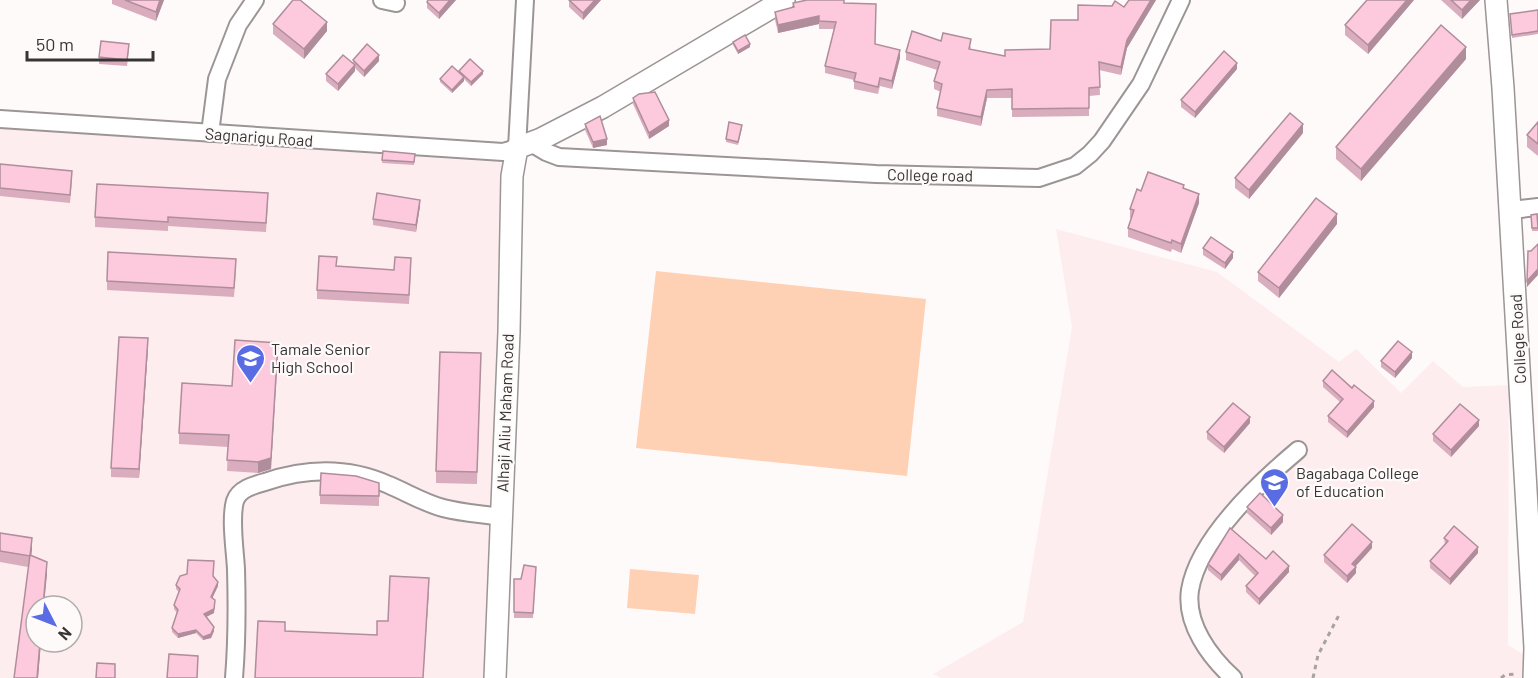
<svg xmlns="http://www.w3.org/2000/svg" width="1538" height="678" font-family="Barlow,sans-serif">
<rect width="100%" height="100%" fill="#fffafa"/>
<g fill="#feedee" fill-rule="evenodd">
<path d="M 0,128 L 509,163 L 488,678 L 0,678 ZM 36,606 L 72,606 L 72,642 L 36,642 Z"/>
<path d="M 1056,229 L 1217,272 L 1339,362 L 1356,349 L 1401,393 L 1433,361 L 1463,387 L 1509,385 L 1508,645 L 1538,663 L 1538,678 L 941,678 L 933,674 L 1023,622 L 1072,327 Z"/>
</g>
<g fill="#ffd1b4">
<path d="M 656,271 L 926,299 L 907,476 L 636,448 Z"/>
<path d="M 630,569 L 699,575 L 695,614 L 627,608 Z"/>
</g>
<g fill="none" stroke-linecap="round" stroke-linejoin="round">
<defs>
<g id="minor">
<path d="M 382,0 L 396,3"/>
<path d="M 0,119 L 503,152 L 517,148 L 525,0"/>
<path d="M 210,133 L 217,79 L 238,25 L 255,0"/>
<path d="M 531,143 L 546,152 L 559,157 L 876,174 L 1039,178 L 1075,166 L 1090,154 L 1102,141 L 1141,84 L 1181,0"/>
<path d="M 1511,210 L 1538,207"/>
<path d="M 234,678 C 237,642 237,605 236,569 C 235,550 230,519 235,501 C 239,489 254,485 265,482 C 306,468 349,467 389,485 C 406,492 424,503 443,508 C 462,513 482,514 501,517"/>
<path d="M 1233,678 C 1210,657 1185,624 1190,590 C 1198,540 1260,482 1298,450"/>
</g>
<g id="tertiary">
<path d="M 1496,0 L 1503,88 L 1535,648 L 1534,678"/>
<path d="M 495,678 L 509,332 L 512,176 L 517,148 L 541,139 L 603,107 L 784,0"/>
</g>
</defs>
<use href="#minor" stroke="#9c9595" stroke-width="20"/>
<use href="#tertiary" stroke="#9c9595" stroke-width="24"/>
<g stroke="#a7a3a3" stroke-width="3" stroke-dasharray="4.5 4.5" stroke-linecap="butt">
<path d="M 1313,678 L 1318,655 L 1339,615"/>
<path d="M 1501,678 L 1505,675 L 1515,674"/>
</g>
<use href="#minor" stroke="#fff" stroke-width="16"/>
<use href="#tertiary" stroke="#fff" stroke-width="21"/>
</g>
<g fill="#d9adbe">
<path d="M 112,0 L 164,0 L 156,21 L 112,4 Z"/>
<path d="M 456,0 L 439,19 L 427,8 L 427,2 Z"/>
<path d="M 569,0 L 601,0 L 583,20 L 569,7 Z"/>
<path d="M 1129,0 L 1156,0 L 1127,48 L 1121,75 L 1099,70 L 1100,95 L 1089,96 L 1089,116 L 1012,117 L 1012,98 L 987,98 L 981,126 L 937,116 L 937,108 L 941,92 L 934,89 L 934,81 L 937,70 L 906,60 L 906,52 L 941,41 L 971,47 L 970,49 L 1005,56 L 1050,49 L 1078,20 L 1124,7 Z"/>
<path d="M 1414,0 L 1368,54 L 1345,35 L 1345,25 Z"/>
<path d="M 1441,0 L 1480,0 L 1462,19 Z"/>
<path d="M 793,3 L 844,3 L 875,44 L 900,58 L 892,89 L 880,86 L 878,94 L 854,89 L 854,80 L 825,73 L 825,66 L 834,29 L 819,29 L 819,24 L 778,33 L 775,20 L 775,12 L 793,8 Z"/>
<path d="M 1538,10 L 1538,34 L 1512,38 L 1510,14 Z"/>
<path d="M 273,24 L 327,31 L 304,59 L 273,34 Z"/>
<path d="M 733,42 L 750,47 L 738,54 L 733,45 Z"/>
<path d="M 129,50 L 127,66 L 99,64 L 99,57 Z"/>
<path d="M 1466,59 L 1361,181 L 1336,159 L 1336,147 Z"/>
<path d="M 353,60 L 379,61 L 364,77 L 355,68 L 355,71 L 338,91 L 326,81 L 326,74 L 353,63 Z"/>
<path d="M 1237,69 L 1195,118 L 1181,107 L 1181,100 Z"/>
<path d="M 459,71 L 483,74 L 471,86 L 464,79 L 464,81 L 452,93 L 440,82 L 440,79 L 459,73 Z"/>
<path d="M 633,98 L 669,126 L 649,139 L 633,104 Z"/>
<path d="M 1538,122 L 1538,156 L 1527,147 L 1527,135 Z"/>
<path d="M 585,124 L 607,145 L 593,148 L 585,130 Z"/>
<path d="M 742,128 L 738,145 L 726,142 L 726,139 Z"/>
<path d="M 1303,133 L 1249,199 L 1235,188 L 1235,178 Z"/>
<path d="M 383,151 L 415,154 L 414,165 L 382,163 Z"/>
<path d="M 0,164 L 72,180 L 70,203 L 0,196 Z"/>
<path d="M 1184,189 L 1199,203 L 1181,253 L 1172,249 L 1171,252 L 1128,237 L 1128,228 L 1132,218 L 1130,218 L 1130,209 L 1141,191 Z"/>
<path d="M 268,203 L 266,232 L 168,226 L 168,231 L 95,227 L 95,217 Z"/>
<path d="M 420,206 L 416,232 L 373,225 L 373,219 Z"/>
<path d="M 1538,214 L 1538,231 L 1532,231 L 1531,215 Z"/>
<path d="M 1337,224 L 1279,298 L 1258,281 L 1258,272 Z"/>
<path d="M 1203,248 L 1233,258 L 1225,269 L 1203,255 Z"/>
<path d="M 337,266 L 394,270 L 411,268 L 409,304 L 317,299 L 317,290 Z"/>
<path d="M 236,269 L 234,297 L 107,290 L 107,281 Z"/>
<path d="M 148,348 L 139,478 L 111,477 L 111,468 Z"/>
<path d="M 481,353 L 477,484 L 436,483 L 436,471 Z"/>
<path d="M 278,354 L 271,469 L 258,473 L 227,471 L 228,447 L 179,444 L 179,433 L 232,386 Z"/>
<path d="M 1412,358 L 1395,378 L 1381,367 L 1381,361 Z"/>
<path d="M 1323,381 L 1352,388 L 1374,407 L 1347,438 L 1328,422 L 1328,416 L 1340,402 L 1323,387 Z"/>
<path d="M 1250,423 L 1224,453 L 1207,439 L 1207,432 Z"/>
<path d="M 1479,426 L 1451,457 L 1433,441 L 1433,434 Z"/>
<path d="M 379,483 L 379,506 L 320,504 L 320,495 Z"/>
<path d="M 1247,507 L 1283,522 L 1271,535 L 1247,513 Z"/>
<path d="M 1230,528 L 1266,559 L 1289,572 L 1259,605 L 1246,592 L 1246,586 L 1255,576 L 1239,560 L 1221,581 L 1208,570 L 1208,564 Z"/>
<path d="M 0,533 L 32,549 L 31,556 L 47,574 L 36,642 L 41,642 L 38,678 L 28,567 L 0,562 Z"/>
<path d="M 1444,538 L 1478,553 L 1450,585 L 1430,568 L 1430,561 L 1445,545 Z"/>
<path d="M 1372,548 L 1356,566 L 1356,573 L 1347,583 L 1324,562 L 1324,555 Z"/>
<path d="M 536,573 L 533,618 L 514,618 L 514,579 L 521,579 Z"/>
<path d="M 213,576 L 218,586 L 212,598 L 214,613 L 206,617 L 214,631 L 211,638 L 203,640 L 196,633 L 178,638 L 172,632 L 172,628 L 177,613 L 174,609 L 174,605 L 179,592 L 176,589 L 176,585 Z"/>
</g>
<g fill="#b08d9b">
<path d="M 160,0 L 164,0 L 156,21 L 156,12 Z"/>
<path d="M 450,0 L 456,0 L 439,19 L 439,13 Z"/>
<path d="M 595,0 L 601,0 L 583,20 L 583,13 Z"/>
<path d="M 1151,0 L 1156,0 L 1127,48 L 1121,75 L 1121,67 L 1127,40 Z"/>
<path d="M 1407,0 L 1414,0 L 1368,54 L 1368,45 Z"/>
<path d="M 1471,0 L 1480,0 L 1462,19 L 1462,10 Z"/>
<path d="M 819,16 L 819,24 L 778,33 L 778,25 Z"/>
<path d="M 327,22 L 327,31 L 304,59 L 304,49 Z"/>
<path d="M 750,44 L 750,47 L 738,54 L 738,51 Z"/>
<path d="M 1466,47 L 1466,59 L 1361,181 L 1361,169 Z"/>
<path d="M 900,50 L 900,58 L 892,89 L 892,81 Z"/>
<path d="M 379,55 L 379,61 L 364,77 L 364,71 Z"/>
<path d="M 1237,63 L 1237,69 L 1195,118 L 1195,112 Z"/>
<path d="M 355,65 L 355,71 L 338,91 L 338,84 Z"/>
<path d="M 483,71 L 483,74 L 471,86 L 471,82 Z"/>
<path d="M 464,77 L 464,81 L 452,93 L 452,90 Z"/>
<path d="M 987,90 L 987,98 L 981,126 L 981,117 Z"/>
<path d="M 669,120 L 669,126 L 649,139 L 649,133 Z"/>
<path d="M 1303,124 L 1303,133 L 1249,199 L 1249,190 Z"/>
<path d="M 607,139 L 607,145 L 593,148 L 593,142 Z"/>
<path d="M 1199,194 L 1199,203 L 1181,253 L 1181,244 Z"/>
<path d="M 420,200 L 420,206 L 416,232 L 416,225 Z"/>
<path d="M 1337,214 L 1337,224 L 1279,298 L 1279,288 Z"/>
<path d="M 1233,252 L 1233,258 L 1225,269 L 1225,263 Z"/>
<path d="M 1538,269 L 1538,275 L 1527,287 L 1527,281 Z"/>
<path d="M 148,338 L 148,348 L 139,478 L 139,469 Z"/>
<path d="M 278,343 L 271,469 L 258,473 L 258,462 Z"/>
<path d="M 1412,352 L 1412,358 L 1395,378 L 1395,372 Z"/>
<path d="M 1374,401 L 1374,407 L 1347,438 L 1347,432 Z"/>
<path d="M 1250,417 L 1250,423 L 1224,453 L 1224,447 Z"/>
<path d="M 1479,420 L 1479,426 L 1451,457 L 1451,450 Z"/>
<path d="M 1283,515 L 1283,522 L 1271,535 L 1271,528 Z"/>
<path d="M 32,538 L 32,549 L 30,567 L 30,556 Z"/>
<path d="M 1372,542 L 1372,548 L 1352,570 L 1352,564 Z"/>
<path d="M 1478,547 L 1478,553 L 1450,585 L 1450,579 Z"/>
<path d="M 1239,554 L 1239,560 L 1221,581 L 1221,575 Z"/>
<path d="M 47,562 L 47,574 L 44,606 L 43,606 Z"/>
<path d="M 1289,566 L 1289,572 L 1259,605 L 1259,599 Z"/>
<path d="M 1356,567 L 1356,573 L 1347,583 L 1347,576 Z"/>
<path d="M 429,578 L 429,590 L 423,678 Z"/>
<path d="M 218,582 L 218,586 L 211,601 L 211,597 Z"/>
<path d="M 215,603 L 214,613 L 204,618 L 204,614 Z"/>
<path d="M 214,627 L 214,631 L 211,638 L 203,640 L 203,637 Z"/>
<path d="M 196,630 L 196,633 L 178,638 L 178,634 Z"/>
<path d="M 40,642 L 41,642 L 38,678 L 37,678 Z"/>
</g>
<g fill="#fcc9dd" stroke="#b08d9b" stroke-width="1.5">
<path d="M 125,0 L 160,0 L 156,12 Z"/>
<path d="M 293,0 L 300,0 L 327,22 L 304,49 L 273,24 Z"/>
<path d="M 428,0 L 450,0 L 439,13 L 427,2 Z"/>
<path d="M 569,0 L 595,0 L 583,13 Z"/>
<path d="M 807,0 L 844,0 L 844,3 L 876,4 L 875,44 L 900,50 L 892,81 L 880,78 L 878,87 L 854,81 L 856,73 L 825,66 L 836,22 L 819,21 L 819,16 L 778,25 L 775,12 L 794,7 L 793,3 Z"/>
<path d="M 1129,0 L 1151,0 L 1127,40 L 1121,67 L 1099,62 L 1100,87 L 1089,88 L 1089,108 L 1012,109 L 1012,89 L 987,90 L 981,117 L 937,108 L 942,84 L 934,81 L 940,62 L 906,52 L 912,31 L 941,41 L 943,33 L 971,39 L 969,49 L 1005,56 L 1005,50 L 1050,49 L 1051,20 L 1078,20 L 1078,5 L 1112,6 L 1115,1 L 1124,7 Z"/>
<path d="M 1367,0 L 1407,0 L 1368,45 L 1345,25 Z"/>
<path d="M 1451,0 L 1471,0 L 1462,10 Z"/>
<path d="M 1538,10 L 1538,31 L 1512,35 L 1510,14 Z"/>
<path d="M 1441,25 L 1466,47 L 1361,169 L 1336,147 Z"/>
<path d="M 745,35 L 750,44 L 738,51 L 733,42 Z"/>
<path d="M 101,41 L 129,44 L 127,60 L 99,57 Z"/>
<path d="M 367,44 L 379,55 L 364,71 L 353,60 Z"/>
<path d="M 1224,51 L 1237,63 L 1195,112 L 1181,100 Z"/>
<path d="M 343,55 L 355,65 L 338,84 L 326,74 Z"/>
<path d="M 470,59 L 483,71 L 471,82 L 459,71 Z"/>
<path d="M 452,66 L 464,77 L 452,90 L 440,79 Z"/>
<path d="M 655,92 L 669,120 L 649,133 L 633,98 L 639,94 Z"/>
<path d="M 1290,113 L 1303,124 L 1249,190 L 1235,178 Z"/>
<path d="M 600,116 L 607,139 L 593,142 L 585,124 Z"/>
<path d="M 729,122 L 742,125 L 738,142 L 726,139 Z"/>
<path d="M 1538,122 L 1538,144 L 1527,135 Z"/>
<path d="M 383,151 L 415,154 L 414,162 L 382,160 Z"/>
<path d="M 0,164 L 72,171 L 70,195 L 0,188 Z"/>
<path d="M 1148,172 L 1184,185 L 1183,188 L 1199,194 L 1181,244 L 1172,240 L 1171,243 L 1128,228 L 1134,210 L 1130,209 L 1137,189 L 1141,191 Z"/>
<path d="M 97,184 L 268,193 L 266,223 L 168,217 L 168,222 L 95,217 Z"/>
<path d="M 377,193 L 420,200 L 416,225 L 373,219 Z"/>
<path d="M 1316,198 L 1337,214 L 1279,288 L 1258,272 Z"/>
<path d="M 1537,214 L 1538,228 L 1532,228 L 1531,215 Z"/>
<path d="M 1211,237 L 1233,252 L 1225,263 L 1203,248 Z"/>
<path d="M 1538,244 L 1538,269 L 1527,281 L 1528,251 L 1531,251 Z"/>
<path d="M 108,252 L 236,259 L 234,288 L 107,281 Z"/>
<path d="M 319,256 L 337,257 L 336,266 L 394,270 L 395,257 L 411,258 L 409,295 L 317,290 Z"/>
<path d="M 119,337 L 148,338 L 139,469 L 111,468 Z"/>
<path d="M 235,340 L 278,343 L 271,458 L 258,462 L 227,460 L 229,435 L 179,433 L 182,383 L 232,386 Z"/>
<path d="M 1398,341 L 1412,352 L 1395,372 L 1381,361 Z"/>
<path d="M 440,352 L 481,353 L 477,472 L 436,471 Z"/>
<path d="M 1332,370 L 1352,388 L 1354,385 L 1374,401 L 1347,432 L 1328,416 L 1343,399 L 1323,381 Z"/>
<path d="M 1233,403 L 1250,417 L 1224,447 L 1207,432 Z"/>
<path d="M 1460,404 L 1479,420 L 1451,450 L 1433,434 Z"/>
<path d="M 321,473 L 356,476 L 379,483 L 379,496 L 320,495 Z"/>
<path d="M 1260,493 L 1283,515 L 1271,528 L 1247,507 Z"/>
<path d="M 1352,524 L 1372,542 L 1352,564 L 1356,567 L 1347,576 L 1324,555 Z"/>
<path d="M 1454,526 L 1478,547 L 1450,579 L 1430,561 L 1448,541 L 1444,538 Z"/>
<path d="M 1230,528 L 1266,559 L 1273,551 L 1289,566 L 1259,599 L 1246,586 L 1258,573 L 1239,554 L 1221,575 L 1208,564 Z"/>
<path d="M 0,533 L 32,538 L 30,556 L 0,551 Z"/>
<path d="M 30,555 L 47,562 L 43,606 L 36,606 L 36,642 L 40,642 L 37,678 L 14,678 Z"/>
<path d="M 188,560 L 214,561 L 213,576 L 218,582 L 211,597 L 215,600 L 214,609 L 204,614 L 214,627 L 211,634 L 203,637 L 196,630 L 178,634 L 172,628 L 178,610 L 174,605 L 180,589 L 176,585 L 180,576 L 187,574 Z"/>
<path d="M 524,565 L 536,567 L 533,613 L 514,612 L 514,579 L 521,579 Z"/>
<path d="M 390,576 L 429,578 L 423,678 L 255,678 L 258,621 L 285,622 L 285,631 L 377,635 L 377,621 L 388,621 Z"/>
<path d="M 169,654 L 198,656 L 197,678 L 167,678 Z"/>
<path d="M 97,663 L 115,664 L 115,678 L 96,678 Z"/>
</g>
<defs>
<symbol id="school-pin" viewBox="-11 -11 22 30"><path d="M0 17L-7.5 6A9.5 9.5 0 1 1 7.5 6Z" fill="#596ce3" stroke="#fffafa"/><path d="M0-5L7-2L0 1L-7-2ZM-4 1L0 2.5L4 1V4Q0 6-4 4Z" fill="#fff"/></symbol>
<symbol id="university-pin" viewBox="-11 -11 22 30"><path d="M0 17L-7.5 6A9.5 9.5 0 1 1 7.5 6Z" fill="#596ce3" stroke="#fffafa"/><path d="M0-5L7-2L0 1L-7-2ZM-4 1L0 2.5L4 1V4Q0 6-4 4Z" fill="#fff"/></symbol>
</defs>
<g fill-rule="evenodd">
<use href="#school-pin" x="234" y="342" width="33" height="45"/>
<use href="#university-pin" x="1258" y="466" width="33" height="45"/>
</g>
<g text-anchor="middle" stroke-width="4.5" stroke-linejoin="round" paint-order="stroke">
<g font-size="16" fill="#373434" stroke="#fffafa">
<text transform="translate(259 137) rotate(4)" y="6">Sagnarigu Road</text>
<text transform="translate(930 175) rotate(1)" y="6">College road</text>
<text transform="translate(1518 339) rotate(-93)" y="6">College Road</text>
<text transform="translate(505 413) rotate(-88)" y="6">Alhaji Aliu Maham Road</text>
</g>
<g font-size="16" fill="#373434" stroke="#fffafa" text-anchor="start">
<text x="271" y="355">Tamale Senior<tspan x="271" dy="18">High School</tspan></text>
<text x="1296" y="479">Bagabaga College<tspan x="1296" dy="18">of Education</tspan></text>
</g>
</g>
<g transform="translate(54 624) rotate(132)"><circle r="28" fill="#fffafa" stroke="#afabab" stroke-width="1.5"/>
<path d="M0-4.5L10 22L0 15L-10 22Z" fill="#596ce3"/>
<text y="-9" font-size="16" font-weight="bold" text-anchor="middle" fill="#373434">N</text>
</g>
<path d="M27 51v9h126v-9" fill="none" stroke="#373434" stroke-width="3"/>
<text x="36" y="51" font-size="18" fill="#373434" stroke="#fffafa" stroke-width="4.5" paint-order="stroke">50 m</text>
</svg>
